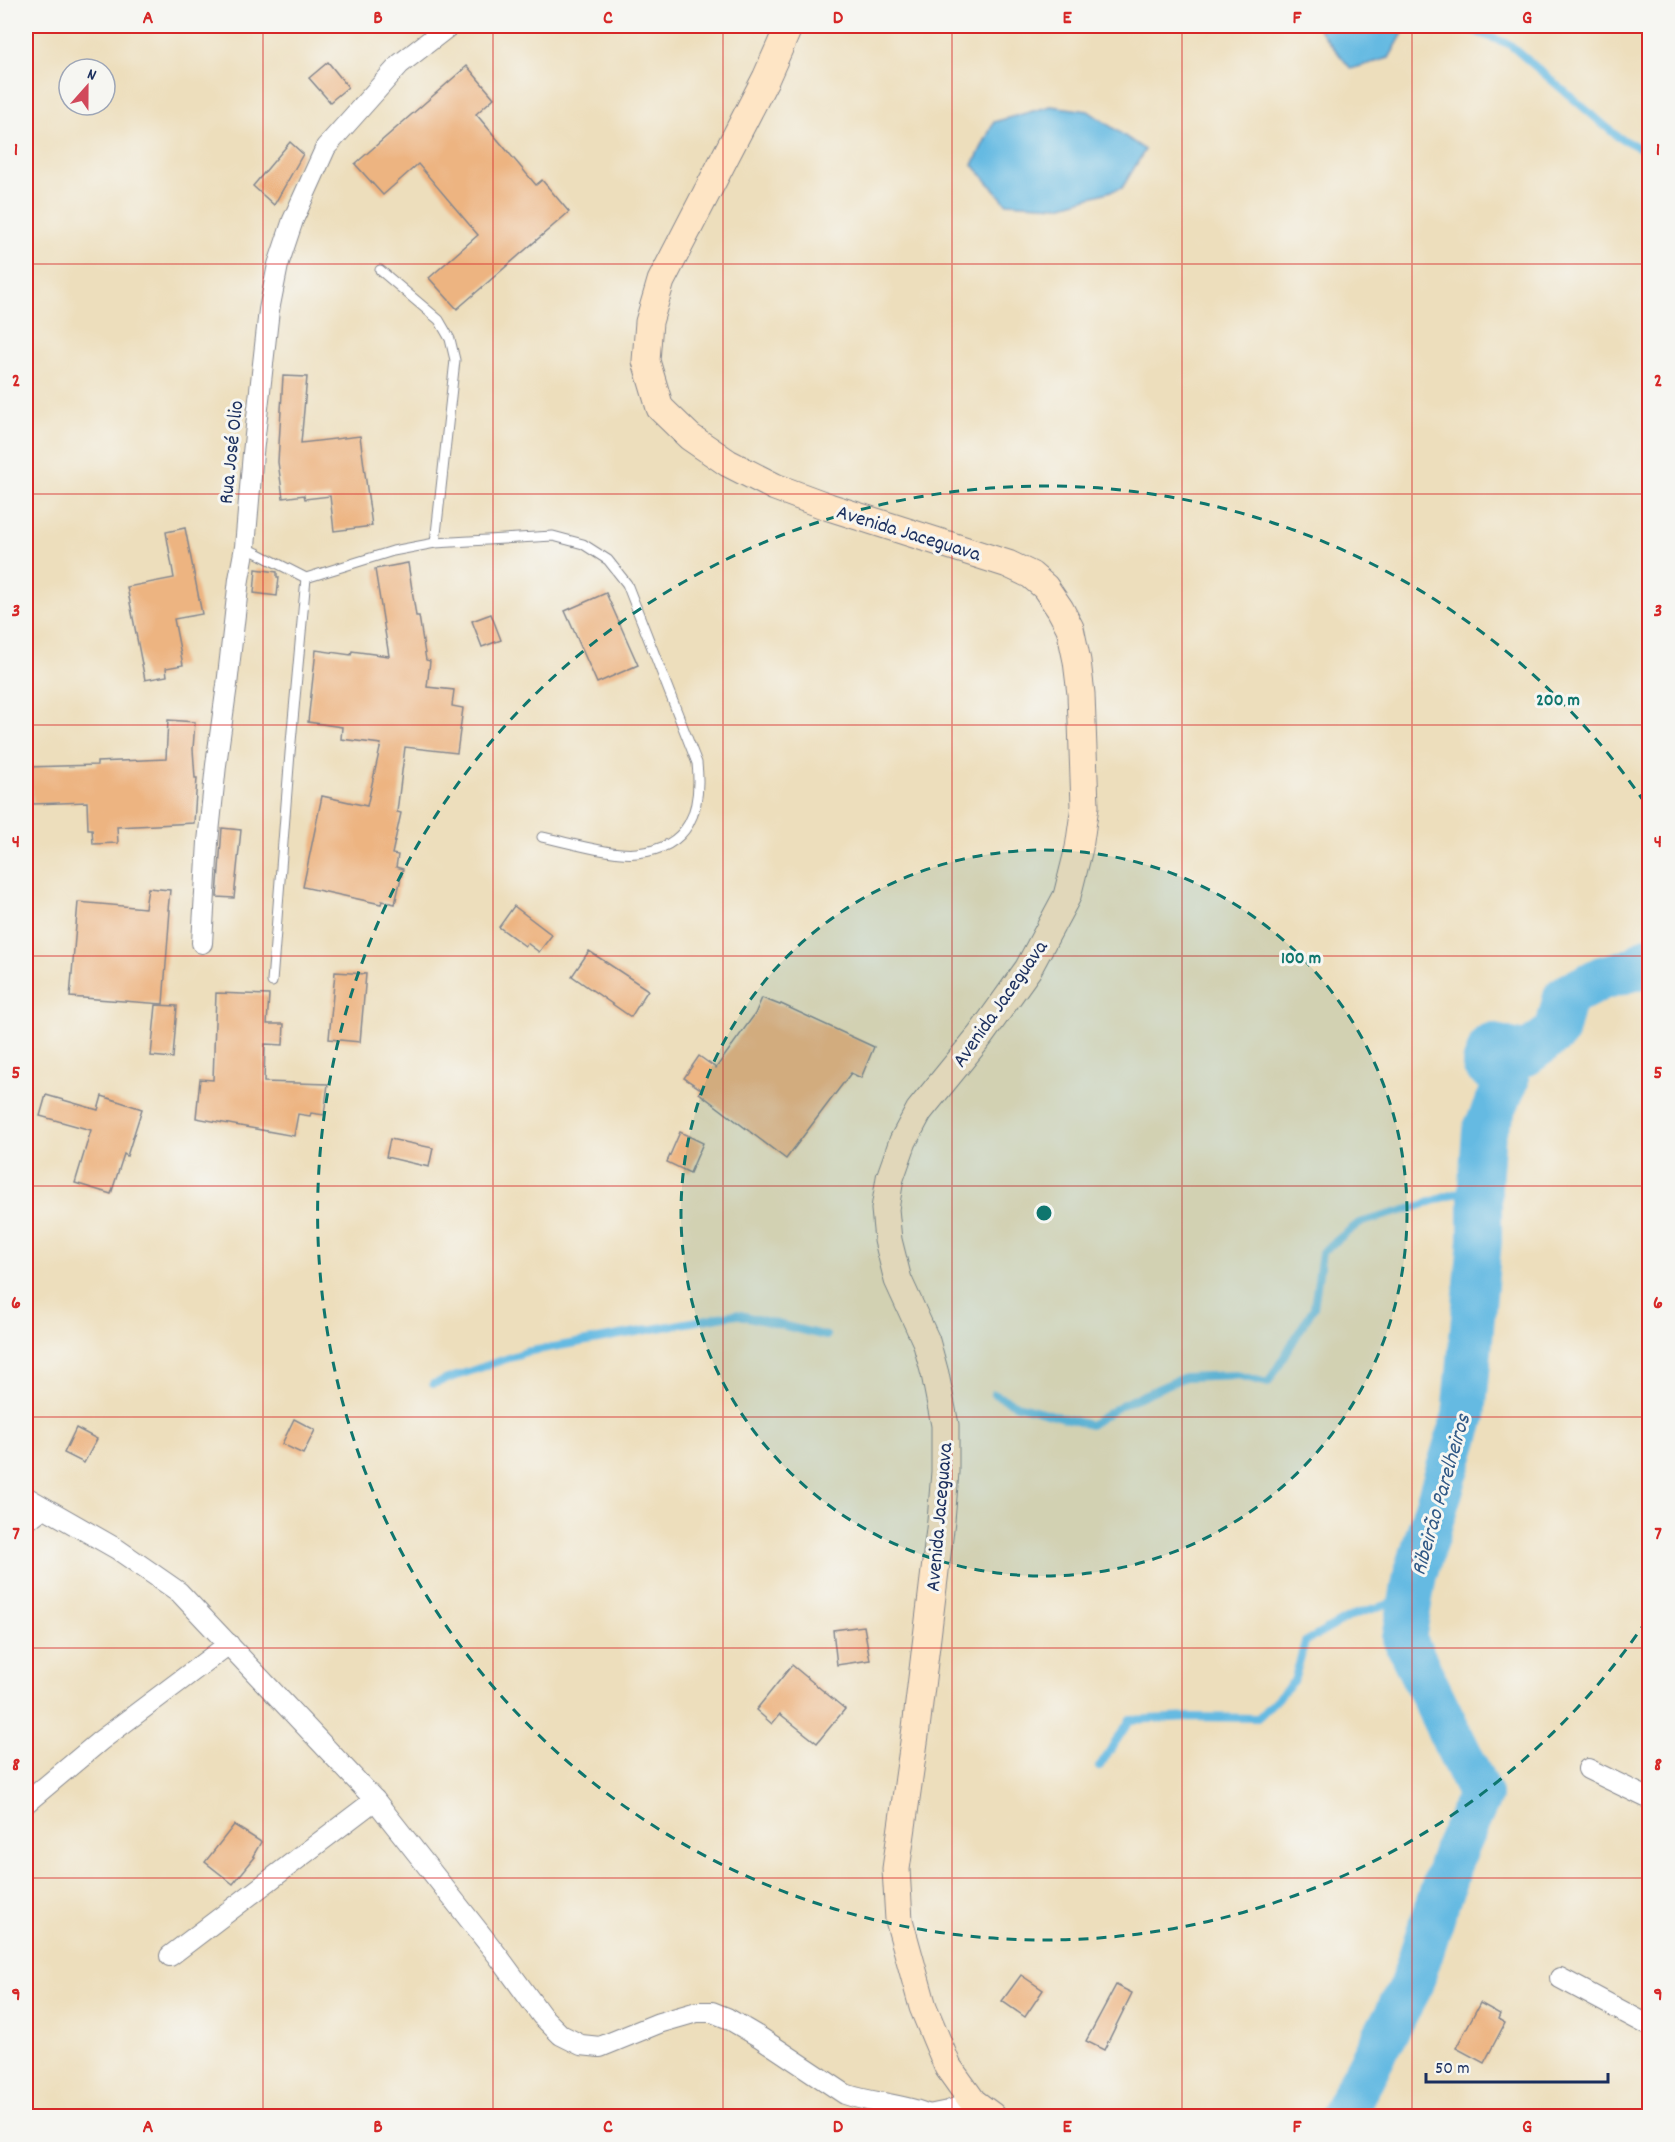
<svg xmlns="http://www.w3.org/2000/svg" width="1675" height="2142" font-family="Dekko,sans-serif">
<rect width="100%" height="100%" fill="#f6f6f2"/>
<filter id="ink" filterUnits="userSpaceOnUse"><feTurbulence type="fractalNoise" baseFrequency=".0167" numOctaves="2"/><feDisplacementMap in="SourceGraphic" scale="12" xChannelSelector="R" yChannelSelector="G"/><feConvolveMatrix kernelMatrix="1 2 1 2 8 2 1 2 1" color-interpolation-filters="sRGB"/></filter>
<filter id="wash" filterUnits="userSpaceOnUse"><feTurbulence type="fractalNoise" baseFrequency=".008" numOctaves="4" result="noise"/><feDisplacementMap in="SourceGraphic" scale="24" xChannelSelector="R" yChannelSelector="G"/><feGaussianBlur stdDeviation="1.35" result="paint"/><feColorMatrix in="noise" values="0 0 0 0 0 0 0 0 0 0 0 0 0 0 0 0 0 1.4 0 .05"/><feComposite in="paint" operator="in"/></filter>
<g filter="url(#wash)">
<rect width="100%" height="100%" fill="#eddebc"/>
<g fill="#65bae2" stroke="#4074a0" stroke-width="1.5">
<path d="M 1316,26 L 1407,26 L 1389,58 L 1351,69 Z"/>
<path d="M 1051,106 L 1088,111 L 1145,150 L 1122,188 L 1059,206 L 1006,203 L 973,165 L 994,122 Z"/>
</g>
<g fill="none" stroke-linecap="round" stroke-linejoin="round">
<g stroke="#65bae2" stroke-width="8">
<path d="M 1460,26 L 1509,44 L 1618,137 L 1650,153"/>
<path d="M 433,1384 L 526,1352 L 736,1314 L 826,1336"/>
<path d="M 994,1394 L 1017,1405 L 1090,1425 L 1123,1404 L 1185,1377 L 1237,1375 L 1268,1383 L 1314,1307 L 1322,1252 L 1359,1223 L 1416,1207 L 1480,1185"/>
<path d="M 1099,1767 L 1130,1720 L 1190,1717 L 1258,1718 L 1294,1681 L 1305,1642 L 1353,1615 L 1412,1597"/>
</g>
<path stroke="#65bae2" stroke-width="44" d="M 1342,2116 L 1410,1988 L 1454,1852 L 1480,1795 L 1404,1638 L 1415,1575 L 1464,1416 L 1480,1240 L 1480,1185 L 1484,1131 L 1507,1081 L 1484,1064 L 1491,1045 L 1526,1054 L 1556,1032 L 1565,997 L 1602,978 L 1635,969 L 1650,958"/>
</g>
<g id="blocks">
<g fill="#edb481">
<path d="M 328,62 L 348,87 L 330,102 L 309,78 Z"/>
<path d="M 467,66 L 494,98 L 476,114 L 536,185 L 542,180 L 569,212 L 457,309 L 429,278 L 478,235 L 418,164 L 383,195 L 355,164 Z"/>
<path d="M 290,142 L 303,154 L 274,205 L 253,186 Z"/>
<path d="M 283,376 L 307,377 L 301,443 L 360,436 L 372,526 L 334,531 L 330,496 L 305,499 L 304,495 L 283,498 L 278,462 Z"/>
<path d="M 185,528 L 202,614 L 174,619 L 183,665 L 166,668 L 167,676 L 145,680 L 127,587 L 174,578 L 166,532 Z"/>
<path d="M 408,563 L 416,616 L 419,616 L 426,660 L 430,661 L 427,687 L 454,690 L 452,706 L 463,708 L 457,753 L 405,747 L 397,812 L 401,813 L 392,854 L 398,855 L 396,867 L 403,869 L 395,904 L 382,901 L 381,904 L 303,887 L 322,796 L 367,806 L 381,744 L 341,739 L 342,727 L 308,722 L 316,650 L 351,655 L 352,651 L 389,656 L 375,569 Z"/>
<path d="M 256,569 L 277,572 L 277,577 L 279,577 L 277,596 L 254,593 Z"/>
<path d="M 606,593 L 638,665 L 597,683 L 565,611 Z"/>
<path d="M 491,614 L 501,640 L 482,647 L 472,621 Z"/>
<path d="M 168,720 L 195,722 L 193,749 L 195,778 L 197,778 L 194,823 L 117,827 L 118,843 L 93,844 L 92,829 L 88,829 L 87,802 L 33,804 L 32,788 L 26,788 L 26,767 L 97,765 L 97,762 L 166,759 Z"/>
<path d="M 222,828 L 241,830 L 234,898 L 217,897 Z"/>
<path d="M 148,888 L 170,890 L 168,910 L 170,910 L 163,1004 L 70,997 L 78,902 L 145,908 Z"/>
<path d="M 514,906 L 552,935 L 539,952 L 527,943 L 525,946 L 499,927 Z"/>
<path d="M 589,951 L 648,990 L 631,1017 L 572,976 Z"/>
<path d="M 335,972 L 366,974 L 360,1042 L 329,1039 Z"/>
<path d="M 216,993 L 269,995 L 267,1024 L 284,1024 L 283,1045 L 265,1044 L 264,1082 L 328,1084 L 324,1115 L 311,1113 L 310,1116 L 298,1114 L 294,1136 L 196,1118 L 200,1079 L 213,1080 Z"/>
<path d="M 762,998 L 780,1005 L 781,1004 L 874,1047 L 861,1078 L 851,1073 L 786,1159 L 699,1093 L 701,1089 L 684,1078 L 699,1056 L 716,1068 L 755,1014 Z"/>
<path d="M 156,1005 L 177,1006 L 173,1058 L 151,1056 Z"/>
<path d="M 46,1095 L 98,1110 L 102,1096 L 142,1109 L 127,1156 L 124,1154 L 111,1194 L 75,1183 L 91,1130 L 40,1116 Z"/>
<path d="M 680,1132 L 703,1143 L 690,1173 L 667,1162 Z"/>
<path d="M 390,1139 L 433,1148 L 429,1167 L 386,1157 Z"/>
<path d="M 294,1419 L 315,1430 L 303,1454 L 282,1444 Z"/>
<path d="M 76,1428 L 97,1439 L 84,1463 L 64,1453 Z"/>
<path d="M 864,1626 L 870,1660 L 837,1665 L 833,1630 Z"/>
<path d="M 792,1665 L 845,1709 L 817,1743 L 780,1714 L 772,1724 L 756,1710 Z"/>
<path d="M 234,1825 L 261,1842 L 253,1856 L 255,1857 L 233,1884 L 205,1862 Z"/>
<path d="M 1021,1975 L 1043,1990 L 1025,2017 L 1002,2001 Z"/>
<path d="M 1116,1985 L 1132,1993 L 1104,2050 L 1086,2041 Z"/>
<path d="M 1480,2003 L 1500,2014 L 1498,2019 L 1505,2023 L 1484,2063 L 1456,2048 Z"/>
</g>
</g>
</g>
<g filter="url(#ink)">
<use href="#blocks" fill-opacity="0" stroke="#84868d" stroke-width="1.5"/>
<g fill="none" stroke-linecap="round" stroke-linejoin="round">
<defs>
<g id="lane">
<path d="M 380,270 L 439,320 L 450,339 L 455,360 L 435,543"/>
<path d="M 245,547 L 306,578 L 393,551 L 435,543 L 553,536 L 583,544 L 608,560 L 627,584 L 697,763 C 702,810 690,848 637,853 C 614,856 567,842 542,837"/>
<path d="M 272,982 L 290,753 L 306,578"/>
</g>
<g id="street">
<path d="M 202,943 L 208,842 L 216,765 L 227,685 L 239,579 L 245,547 L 253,453 L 269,310 L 278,265 L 293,220 L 326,147 L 400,64 L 449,26"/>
<path d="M 26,1497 L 117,1549 L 179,1592 L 375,1800 L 498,1956 L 542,2016 L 561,2035 L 581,2045 L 600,2047 L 659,2023 L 697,2012 L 712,2012 L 727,2018 L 761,2038 L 845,2094 C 873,2104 902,2103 929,2115"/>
<path d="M 26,1521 L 43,1508"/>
<path d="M 1588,1769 L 1650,1799"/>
<path d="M 26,1803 L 100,1741 L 229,1644"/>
<path d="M 170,1956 L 375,1800"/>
<path d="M 1560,1978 L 1650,2026"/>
<path d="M 924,2116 L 948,2111 L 973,2102"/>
</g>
<path id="secondary" d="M 789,26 L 766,78 L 661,281 L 649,322 L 646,361 L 660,408 L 690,437 L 728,463 L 775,487 L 829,507 L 1008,564 L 1031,575 L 1045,587 L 1060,609 L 1070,628 L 1077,661 L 1081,694 L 1085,806 L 1079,848 L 1067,896 L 1028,969 L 980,1036 L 919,1111 L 903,1141 L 890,1178 L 885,1209 L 888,1240 L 898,1280 L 926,1341 L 935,1374 L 945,1425 L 945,1472 L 941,1521 L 916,1728 L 896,1869 L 899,1920 L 923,2007 L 948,2067 L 973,2102 L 992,2116"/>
</defs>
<use href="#lane" stroke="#84868d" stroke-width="11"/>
<use href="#street" stroke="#84868d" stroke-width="22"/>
<use href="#secondary" stroke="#84868d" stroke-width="29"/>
<use href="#lane" stroke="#fff" stroke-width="9"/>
<use href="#street" stroke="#fff" stroke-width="20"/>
<use href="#secondary" stroke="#fee5c5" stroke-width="27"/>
</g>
</g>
<path fill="none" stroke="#d62828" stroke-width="1.5" stroke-opacity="0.55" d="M 263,26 L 263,2116M 493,26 L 493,2116M 723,26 L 723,2116M 952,26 L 952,2116M 1182,26 L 1182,2116M 1412,26 L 1412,2116M 26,264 L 1650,264M 26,494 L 1650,494M 26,725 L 1650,725M 26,956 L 1650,956M 26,1186 L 1650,1186M 26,1417 L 1650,1417M 26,1648 L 1650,1648M 26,1878 L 1650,1878"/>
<circle cx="1044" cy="1213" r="363" fill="#0f766e" fill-opacity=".12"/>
<g fill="none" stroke="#0f766e" stroke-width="3" stroke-dasharray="10 8">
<circle cx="1044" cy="1213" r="363"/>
<path d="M1647 1620A727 727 0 1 1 1647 806"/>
</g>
<g text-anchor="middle" stroke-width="6" stroke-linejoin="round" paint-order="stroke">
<g font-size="21" fill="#1b2f5e" stroke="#f6f6f2">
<text transform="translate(230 452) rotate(-84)" y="7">Rua José Olio</text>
<text transform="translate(909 532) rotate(17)" y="7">Avenida Jaceguava</text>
<text transform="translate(999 1003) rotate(-55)" y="7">Avenida Jaceguava</text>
<text transform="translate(938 1517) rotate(-85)" y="7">Avenida Jaceguava</text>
</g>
<g font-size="22" font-style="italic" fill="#315986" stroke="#f6f6f2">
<text transform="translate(1439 1494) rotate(-74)" y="8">Ribeirão Parelheiros</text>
</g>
</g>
<circle cx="1044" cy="1213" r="9" fill="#0f766e" stroke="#f6f6f2" stroke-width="3"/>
<g font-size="18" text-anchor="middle" font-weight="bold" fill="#0f766e" stroke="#f6f6f2" stroke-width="6" stroke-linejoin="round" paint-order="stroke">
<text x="1558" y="705">200 m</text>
<text x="1301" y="963">100 m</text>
</g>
<rect width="1675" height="2142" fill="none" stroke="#f6f6f2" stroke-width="66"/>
<g transform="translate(87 87) rotate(21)"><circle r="28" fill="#f6f6f2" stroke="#9ea6b7" stroke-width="1.5"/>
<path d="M0-4.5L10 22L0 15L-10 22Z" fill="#d1495b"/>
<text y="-9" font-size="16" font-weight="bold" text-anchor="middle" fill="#1b2f5e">N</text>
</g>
<path d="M1426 2073v9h182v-9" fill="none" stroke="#1b2f5e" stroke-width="3"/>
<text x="1435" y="2073" font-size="18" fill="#1b2f5e" stroke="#f6f6f2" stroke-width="4.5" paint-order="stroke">50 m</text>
<rect x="33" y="33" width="1609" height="2076" fill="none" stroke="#d62828" stroke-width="2"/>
<g font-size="20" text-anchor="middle" font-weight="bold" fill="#d62828">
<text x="148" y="23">A</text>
<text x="378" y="23">B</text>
<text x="608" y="23">C</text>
<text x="838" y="23">D</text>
<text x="1067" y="23">E</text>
<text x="1297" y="23">F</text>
<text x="1527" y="23">G</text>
<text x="16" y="155">1</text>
<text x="1658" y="155">1</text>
<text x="16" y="386">2</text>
<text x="1658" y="386">2</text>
<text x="16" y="616">3</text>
<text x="1658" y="616">3</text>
<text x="16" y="847">4</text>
<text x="1658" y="847">4</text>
<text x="16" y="1078">5</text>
<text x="1658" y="1078">5</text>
<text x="16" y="1308">6</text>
<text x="1658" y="1308">6</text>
<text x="16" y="1539">7</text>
<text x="1658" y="1539">7</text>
<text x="16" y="1770">8</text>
<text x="1658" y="1770">8</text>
<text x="16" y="2000">9</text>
<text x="1658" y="2000">9</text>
<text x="148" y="2132">A</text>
<text x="378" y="2132">B</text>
<text x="608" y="2132">C</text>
<text x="838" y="2132">D</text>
<text x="1067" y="2132">E</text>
<text x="1297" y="2132">F</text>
<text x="1527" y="2132">G</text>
</g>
</svg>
